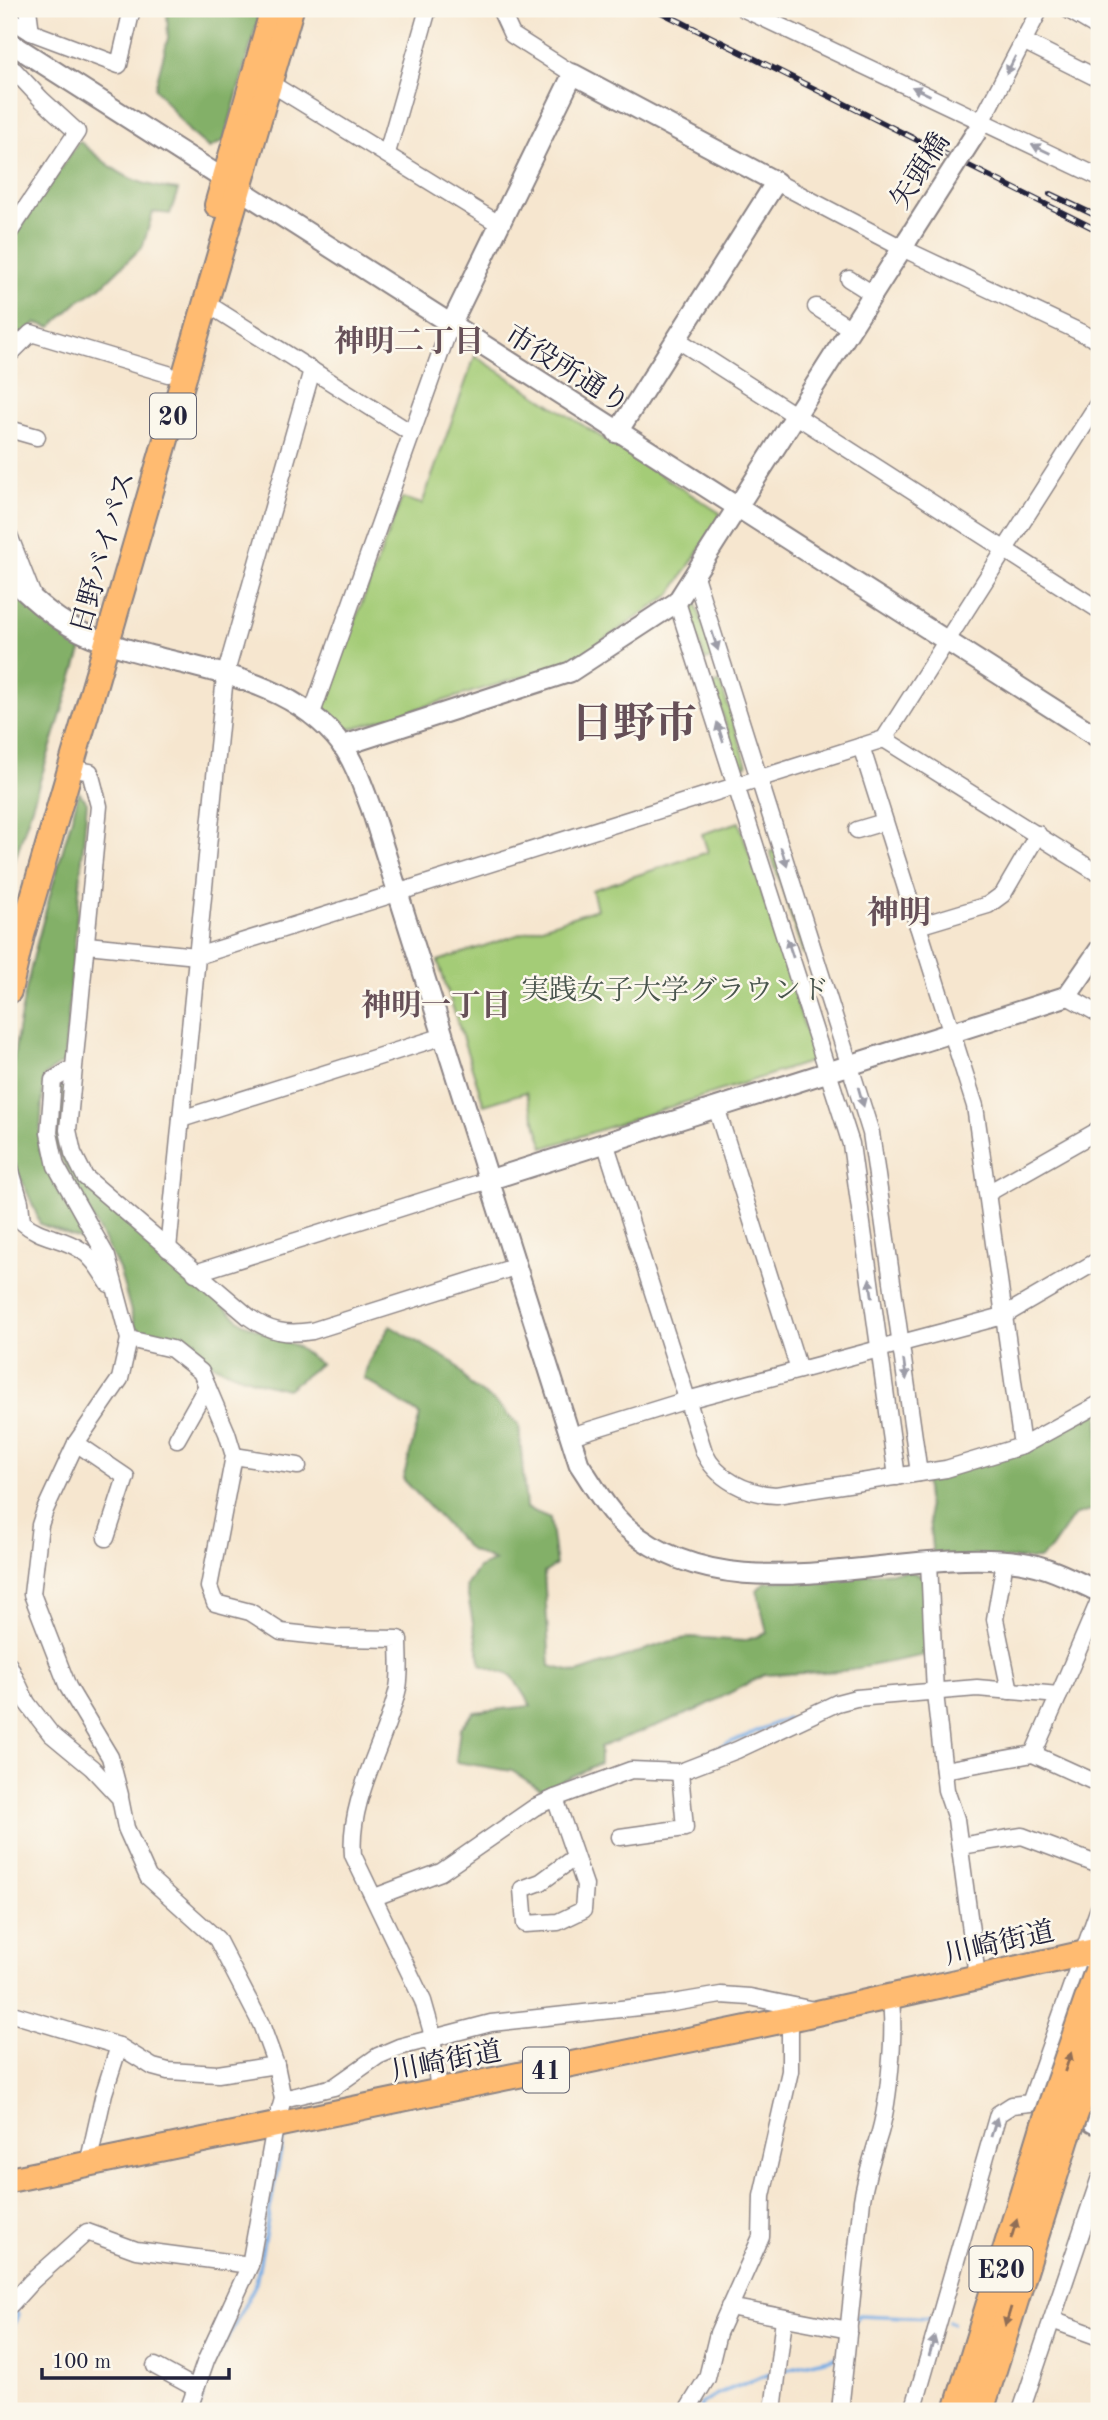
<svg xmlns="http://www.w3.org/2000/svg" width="1108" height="2420" font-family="'Old Standard TT','Noto Serif JP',serif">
<rect width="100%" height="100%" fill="#fbf7ec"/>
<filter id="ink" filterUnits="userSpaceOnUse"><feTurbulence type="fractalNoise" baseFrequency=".0143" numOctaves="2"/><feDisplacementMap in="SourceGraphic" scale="14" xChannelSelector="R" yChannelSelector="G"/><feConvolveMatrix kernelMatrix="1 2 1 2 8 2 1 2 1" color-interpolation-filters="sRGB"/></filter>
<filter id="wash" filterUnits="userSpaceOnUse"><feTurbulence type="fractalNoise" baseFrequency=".00686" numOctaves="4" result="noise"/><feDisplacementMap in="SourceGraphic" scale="28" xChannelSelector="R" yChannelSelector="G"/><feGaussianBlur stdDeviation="1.57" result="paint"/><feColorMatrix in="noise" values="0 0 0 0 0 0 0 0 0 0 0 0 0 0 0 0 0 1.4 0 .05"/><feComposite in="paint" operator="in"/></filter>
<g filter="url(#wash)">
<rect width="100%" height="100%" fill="#f6e6cf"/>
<g fill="#a4cc77" stroke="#637759" stroke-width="2">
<path d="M 475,356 L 720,513 L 720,518 L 670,595 L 571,662 L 341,732 L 320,712 L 402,498 L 422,504 Z"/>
<path d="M 696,603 L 713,658 L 705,660 L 687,605 Z"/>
<path d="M 720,682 L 747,765 L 740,767 L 713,685 Z"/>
<path d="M 739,822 L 815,1060 L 544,1148 L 526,1092 L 484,1105 L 438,961 L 597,909 L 592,890 L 708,852 L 702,834 Z"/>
<path d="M 770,851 L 775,851 L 809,952 L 803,954 Z"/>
</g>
<g fill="#83b068" stroke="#526952" stroke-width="2">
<path d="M 167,9 L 261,9 L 224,141 L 209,148 L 189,131 L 155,88 L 168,38 Z"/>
<path d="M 79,141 C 117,172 127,184 178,190 L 170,214 L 153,212 L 143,246 L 101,287 L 79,301 L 51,327 L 36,323 L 9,345 L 9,245 Z"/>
<path d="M 9,588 L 83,645 L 9,879 Z"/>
<path d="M 79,792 L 87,802 L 64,1062 L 44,1076 L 39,1149 L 57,1190 L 87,1242 L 40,1224 C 31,1195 13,1170 9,1140 C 5,1116 10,1089 13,1065 C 24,972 55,882 79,792 Z"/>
<path d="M 66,1081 L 63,1143 L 90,1191 L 243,1323 L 296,1346 L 320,1364 L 288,1389 C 232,1379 190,1351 137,1333 L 119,1269 L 55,1146 L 58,1087 Z"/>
<path d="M 390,1326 L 454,1363 L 471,1386 L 495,1402 L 519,1425 L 526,1508 L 550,1518 L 556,1565 L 544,1573 L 550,1666 L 577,1673 L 668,1642 L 691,1637 L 744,1641 L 767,1633 L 757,1590 L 765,1582 L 907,1571 L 925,1576 L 926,1655 L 843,1671 L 764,1675 L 697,1710 L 600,1747 L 600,1763 L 542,1790 L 512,1771 L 456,1762 L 460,1728 L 474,1712 L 531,1706 L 512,1676 L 481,1665 L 466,1586 L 478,1568 L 495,1561 L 470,1550 L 403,1479 L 420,1415 L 364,1378 L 368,1363 Z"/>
<path d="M 1099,1412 L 1099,1508 L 1074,1516 L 1051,1549 L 1039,1559 L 933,1558 L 925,1480 Z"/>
</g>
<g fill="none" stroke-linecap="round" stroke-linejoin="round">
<g stroke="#76ace4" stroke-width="3.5">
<path d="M 819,1703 L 835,1696"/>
<path d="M 701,1755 L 787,1718"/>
<path d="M 590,1777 L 634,1761 L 685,1763"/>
<path d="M 857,2319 L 858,2315 L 934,2318"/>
<path d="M 949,2322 L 953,2323"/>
<path d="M 9,2340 L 18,2314 L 11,2309"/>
<path d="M 784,2370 L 840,2356"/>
<path d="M 198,2411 L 213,2367 L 256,2283 L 284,2134"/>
<path d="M 700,2411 L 701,2404 L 717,2394 L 773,2373"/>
</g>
</g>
</g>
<g filter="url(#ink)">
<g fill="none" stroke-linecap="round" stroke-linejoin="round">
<defs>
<g id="minor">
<path d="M 28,9 L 31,32"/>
<path d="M 500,9 L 512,35 L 573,74"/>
<path d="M 744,9 L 1099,177"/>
<path d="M 1067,9 L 1099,28"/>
<path d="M 9,18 L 31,32 L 119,65 L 132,9"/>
<path d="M 1023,41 L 1099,79"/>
<path d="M 270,83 L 499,224"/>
<path d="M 982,120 L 1040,9"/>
<path d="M 387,153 L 428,9"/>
<path d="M 776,182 L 902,248 L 1099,341"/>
<path d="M 9,233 L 77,132 L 41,99 L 14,70"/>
<path d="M 849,279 L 873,294"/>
<path d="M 206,303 L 411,433"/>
<path d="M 816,307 L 851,329"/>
<path d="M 678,340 L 1099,610"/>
<path d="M 9,355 L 31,333 L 168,374"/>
<path d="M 9,429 L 37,437"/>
<path d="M 9,535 L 34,599"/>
<path d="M 695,576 L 871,1133 L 919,1473"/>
<path d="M 677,602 L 851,1144 L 897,1477"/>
<path d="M 311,716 L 450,326"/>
<path d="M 884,739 L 1099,874"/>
<path d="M 861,746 L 975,1106 L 1022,1446"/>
<path d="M 70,768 L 90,772 L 99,806 L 68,1130 L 73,1153 L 85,1177 L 249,1317 C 269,1332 287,1335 312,1331 L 518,1266"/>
<path d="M 857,830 L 884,822"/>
<path d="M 918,926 L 988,905 L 1003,894 L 1038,834"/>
<path d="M 87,945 L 197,956 L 884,739 L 1099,402"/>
<path d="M 1067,996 L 1099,1014"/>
<path d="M 73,1068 L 53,1080 L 49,1133 L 56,1166 L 107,1257 L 129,1339 L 120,1379 L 76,1443 L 45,1510 L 40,1525 L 32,1594 L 68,1687 L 110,1757 L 120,1795"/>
<path d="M 716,1107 L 799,1370"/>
<path d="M 181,1119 L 444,1036"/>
<path d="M 605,1142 L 704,1452 C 716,1479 747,1494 776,1495 L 946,1469 L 1022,1446 L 1099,1404"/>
<path d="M 9,1164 L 20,1202 L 22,1222 C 40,1238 62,1237 81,1250 C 94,1258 101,1272 109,1284"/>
<path d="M 988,1193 L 1099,1130"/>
<path d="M 168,1249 L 225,676 L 312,370"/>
<path d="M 195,1273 L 489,1180"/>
<path d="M 129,1339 L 172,1349 L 201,1372 L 227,1433 L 234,1456 L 209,1587 L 215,1603 L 250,1612 L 281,1632 L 337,1638 L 399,1639 C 399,1655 401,1673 398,1688 C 386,1742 348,1798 353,1855 L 423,2001 L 431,2029 L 439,2091"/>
<path d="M 571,1436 L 687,1400 L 1003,1316 L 1099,1260"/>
<path d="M 177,1439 L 207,1386"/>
<path d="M 76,1443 L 126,1477 L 106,1538"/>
<path d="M 234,1456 L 298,1466"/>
<path d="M 1005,1561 L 995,1619 L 1010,1691"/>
<path d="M 929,1562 L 935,1693 L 946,1790 L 956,1819 L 977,1976"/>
<path d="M 9,1665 L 27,1703 L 51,1734 L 92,1768 L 120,1798 L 126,1828 L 148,1877 L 217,1939 L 261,2024 L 276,2065 L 283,2099 L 275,2127 L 250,2265 L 206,2360 L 188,2411"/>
<path d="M 1059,1695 L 1099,1601"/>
<path d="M 944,1770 L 1033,1754 L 1099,1784"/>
<path d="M 555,1798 L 585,1885 L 583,1910 L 558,1922 L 525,1924 L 522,1889 L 541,1882 L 575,1857"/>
<path d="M 620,1837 L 685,1828 L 680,1772"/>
<path d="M 960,1846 L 1022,1836 L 1099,1865"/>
<path d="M 375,1897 L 441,1872 L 535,1807 L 555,1798 L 631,1770 L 680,1772 L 737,1750 L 837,1703 L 856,1698 L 977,1688 L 1059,1695 L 1033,1754"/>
<path d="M 9,2013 L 119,2046 L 153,2067 L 168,2071 L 218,2074 L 276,2065"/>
<path d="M 283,2099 L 334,2087 L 378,2056 L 399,2047 L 491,2023 L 667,2004 L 721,1995 L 750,1997 L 814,2010"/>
<path d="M 88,2164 L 104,2093 L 119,2046"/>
<path d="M 9,2303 L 11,2304 L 31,2282 L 87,2232 L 136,2250 L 250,2265"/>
<path d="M 729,2307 L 849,2330"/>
<path d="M 1052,2320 L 1099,2337"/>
<path d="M 155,2366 L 195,2388"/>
<path d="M 687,2411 L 707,2378 L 718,2333 L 761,2237 L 762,2196 L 790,2071 L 790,2019"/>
<path d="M 773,2411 L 784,2318"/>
<path d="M 840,2411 L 862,2200 C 866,2176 873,2155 880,2132 C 889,2100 896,2028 890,1996"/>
<path d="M 913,2411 L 998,2114 L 1012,2105 L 1030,2103 L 1099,1908"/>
<path d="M 1021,2411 L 1099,2180"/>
</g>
<g id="tertiary">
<path d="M 9,42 L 1099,738"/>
<path d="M 450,326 L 573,74 L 776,182 L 617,433"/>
<path d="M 9,577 C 34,600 58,623 90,636 C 173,671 283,667 342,745 C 355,763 363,787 371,808 L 579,1464 C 594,1486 607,1511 627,1528 C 733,1619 895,1545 1020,1562 C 1048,1566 1074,1580 1099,1592"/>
<path d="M 342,746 L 570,672 L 677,602 L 908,239"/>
<path d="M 489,1180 L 1067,996 L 1099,950"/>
<path d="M 1093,2123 L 1099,2103"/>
</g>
<path id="primary" d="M 9,2180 L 790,2019 L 1099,1950"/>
<g id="trunk">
<path d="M 217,205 L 273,9"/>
<path d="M 9,991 L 22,935 L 291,9"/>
</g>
<g id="motorway">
<path d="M 958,2411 L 1045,2127"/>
<path d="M 979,2411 L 1066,2135"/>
</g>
</defs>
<use href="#minor" stroke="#8c8485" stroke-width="19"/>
<use href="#tertiary" stroke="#8c8485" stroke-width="23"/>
<use href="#primary" stroke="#8c8485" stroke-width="28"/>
<use href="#trunk" stroke="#8c8485" stroke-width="28"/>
<use href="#motorway" stroke="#8c8485" stroke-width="32"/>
<use href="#minor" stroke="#fff" stroke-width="16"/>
<use href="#tertiary" stroke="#fff" stroke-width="19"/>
<use href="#primary" stroke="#ffbb71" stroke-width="24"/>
<use href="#trunk" stroke="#ffbb71" stroke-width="24"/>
<use href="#motorway" stroke="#ffbb71" stroke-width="28"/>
<defs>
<g id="rail">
<path d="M 655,9 L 1099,231"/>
<path d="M 1050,194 L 1099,217"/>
</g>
</defs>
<use href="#rail" stroke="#22223b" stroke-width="6"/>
<use href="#rail" stroke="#fbf7ec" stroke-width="3.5" stroke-dasharray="10" stroke-linecap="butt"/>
<defs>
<path id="tertiary-bridge" d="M 908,239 L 977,131"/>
<g id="motorway-bridge">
<path d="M 1045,2127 L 1099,1971"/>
<path d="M 1066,2135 L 1099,2043"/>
</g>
</defs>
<use href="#tertiary-bridge" stroke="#8c8485" stroke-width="23" stroke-linecap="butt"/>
<use href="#motorway-bridge" stroke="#8c8485" stroke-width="32" stroke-linecap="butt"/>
<use href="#tertiary-bridge" stroke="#fff" stroke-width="19"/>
<use href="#motorway-bridge" stroke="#ffbb71" stroke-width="28"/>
</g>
<defs><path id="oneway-solid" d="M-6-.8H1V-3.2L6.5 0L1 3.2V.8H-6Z" transform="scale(1.75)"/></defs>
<g fill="#9c9ca7">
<use href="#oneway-solid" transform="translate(1011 65) rotate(117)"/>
<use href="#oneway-solid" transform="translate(921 91) rotate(-155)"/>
<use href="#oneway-solid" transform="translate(1041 149) rotate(-154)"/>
<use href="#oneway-solid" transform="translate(715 641) rotate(72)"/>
<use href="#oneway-solid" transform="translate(720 732) rotate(-108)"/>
<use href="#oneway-solid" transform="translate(784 857) rotate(72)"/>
<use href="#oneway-solid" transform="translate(790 948) rotate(-108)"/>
<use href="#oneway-solid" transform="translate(861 1097) rotate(74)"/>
<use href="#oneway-solid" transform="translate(871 1288) rotate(-98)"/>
<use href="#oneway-solid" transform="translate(905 1370) rotate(82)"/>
<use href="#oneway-solid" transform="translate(994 2127) rotate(-73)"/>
<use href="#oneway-solid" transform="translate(932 2346) rotate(-74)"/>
</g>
<g fill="#906e56">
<use href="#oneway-solid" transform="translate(1068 2062) rotate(-71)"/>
<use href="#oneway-solid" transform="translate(1014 2229) rotate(-73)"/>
<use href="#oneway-solid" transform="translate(1008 2317) rotate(107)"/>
</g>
</g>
<g text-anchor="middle" stroke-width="5" stroke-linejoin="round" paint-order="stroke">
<g fill="#fbf7ec" stroke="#636270" stroke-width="2">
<rect x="150" y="393.5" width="46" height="45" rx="5"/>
<rect x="523" y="2047.5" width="46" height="45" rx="5"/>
<rect x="969.5" y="2246.5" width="63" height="45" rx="5"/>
</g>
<g font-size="26" font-weight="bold" fill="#22223b">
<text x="173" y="425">20</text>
<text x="546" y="2079">41</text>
<text x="1001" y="2278">E20</text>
</g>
<g font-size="28" fill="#22223b" stroke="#fbf7ec">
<text transform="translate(919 170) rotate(-57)" y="10">矢頭橋</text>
<text transform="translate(568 368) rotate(32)" y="10">市役所通り</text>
<text transform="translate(102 552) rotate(-74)" y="10">日野バイパス</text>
<text transform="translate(999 1942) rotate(-13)" y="10">川崎街道</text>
<text transform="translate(446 2060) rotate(-11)" y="10">川崎街道</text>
</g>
<g font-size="28" fill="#49554d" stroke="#fbf7ec">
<text x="675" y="999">実践女子大学グラウンド</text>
</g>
<g font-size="30" font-weight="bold" fill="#665058" stroke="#fbf7ec">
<text x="409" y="351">神明二丁目</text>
<text x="436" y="1015">神明一丁目</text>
</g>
<g font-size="32" font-weight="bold" fill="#665058" stroke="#fbf7ec">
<text x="899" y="923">神明</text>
</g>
<g font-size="42" font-weight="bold" fill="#665058" stroke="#fbf7ec">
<text x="634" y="737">日野市</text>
</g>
</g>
<rect width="1108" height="2420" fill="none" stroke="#fbf7ec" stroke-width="35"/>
<path d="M42 2368v10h187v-10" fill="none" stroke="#22223b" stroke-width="3.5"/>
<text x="52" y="2368" font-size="21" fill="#22223b" stroke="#fbf7ec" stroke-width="5" paint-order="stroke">100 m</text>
</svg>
